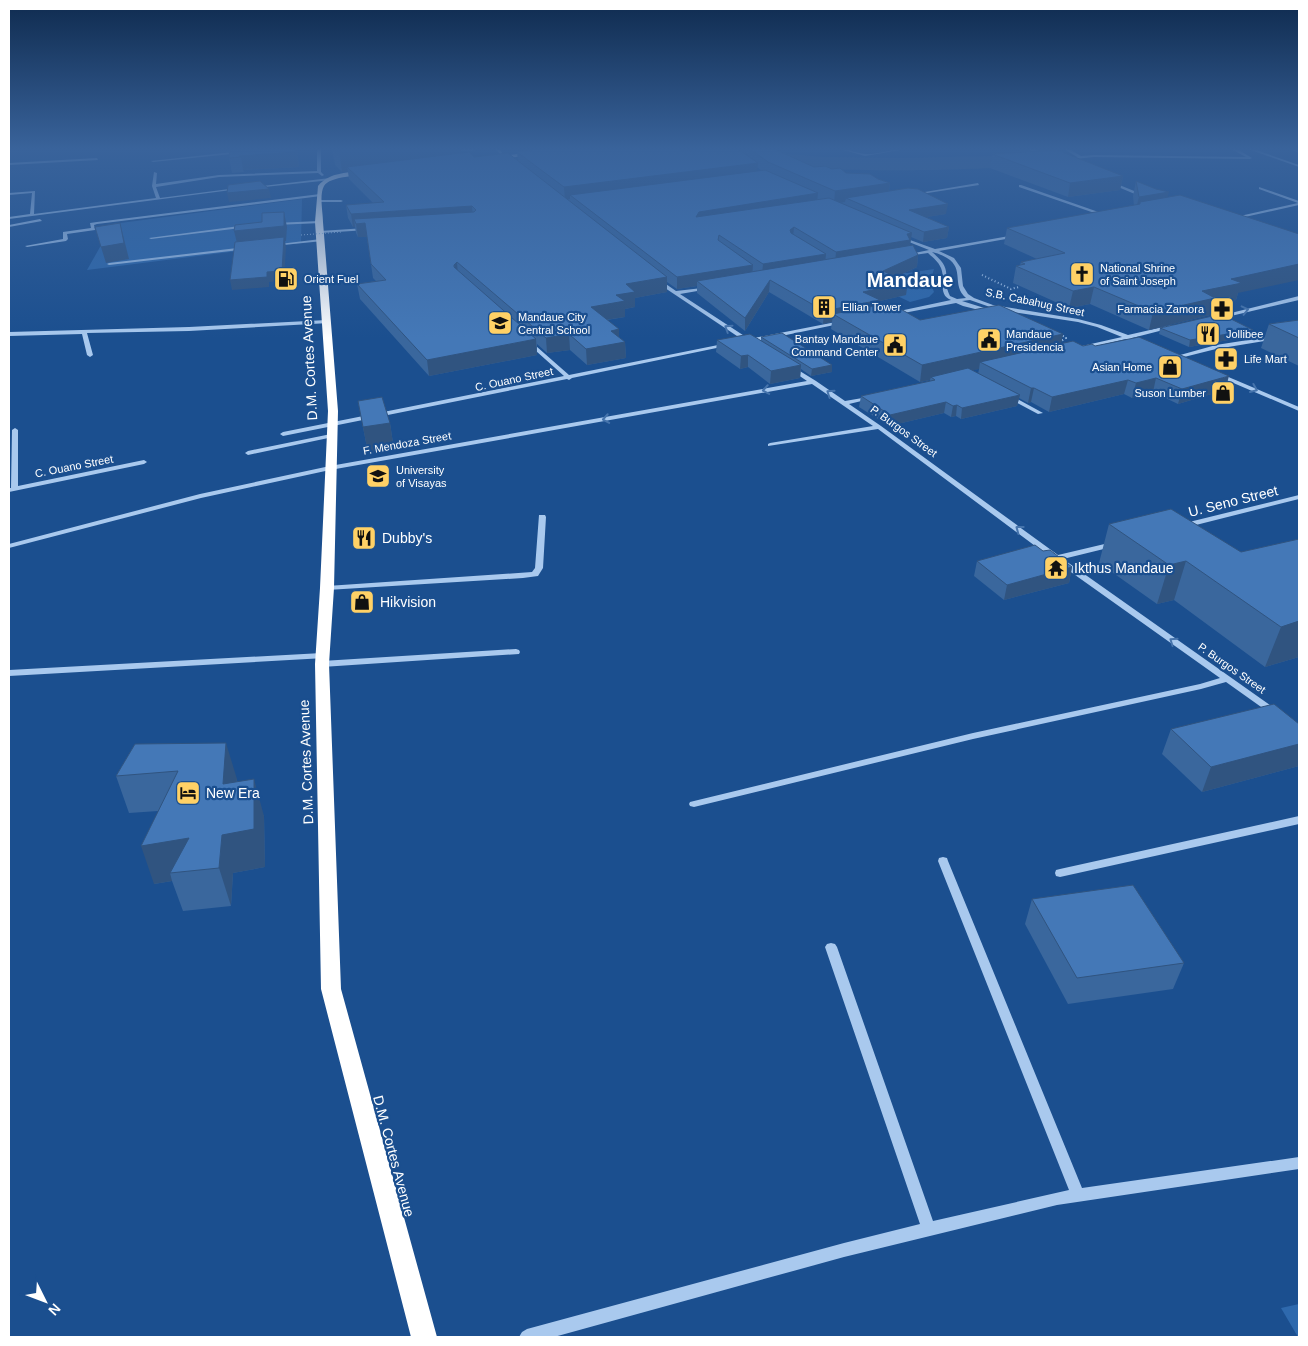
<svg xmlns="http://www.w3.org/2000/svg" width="1308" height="1346" font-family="Arial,sans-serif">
<rect width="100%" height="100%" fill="#1b4f8f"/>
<g fill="#2e69ad">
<path d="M 302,199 L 301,243 L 87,270 L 113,224 Z"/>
<path d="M 841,269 L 908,273 L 934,269 L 930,282 L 934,292 L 929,297 L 910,302 Z"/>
<path d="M 1299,1304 L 1299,1337 L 1298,1337 L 1281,1308 Z"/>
</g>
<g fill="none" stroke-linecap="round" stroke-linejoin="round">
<path fill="#9cc4f0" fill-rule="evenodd" d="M 1253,149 L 1299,165 L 1299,167 L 1248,149 Z"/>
<path fill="#3c6290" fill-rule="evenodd" d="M 734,149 L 761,149 L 788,154 L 823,157 L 902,158 L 993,156 L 1026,149 L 1057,149 L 1055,153 C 1034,159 1014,166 992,168 C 954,170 753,177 734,149 Z"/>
<g stroke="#a9c9ee" stroke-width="2" stroke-dasharray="1 2.5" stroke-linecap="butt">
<path d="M 982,275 L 1011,289 L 1019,287"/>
<path d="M 1046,333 L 1060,334 L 1066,338 C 1058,344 1049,342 1041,337 Z"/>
</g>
<g fill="#a9c9ee" fill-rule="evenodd">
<path d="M 317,149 L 321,149 L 321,172 L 324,175 L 322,176 L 318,173 L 219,177 L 156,187 L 160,198 L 237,188 L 239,189 L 9,219 L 9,217 L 30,214 L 32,193 L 9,195 L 9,193 L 35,191 L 34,214 L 156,198 L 152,186 L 154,172 L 157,173 L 156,184 L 219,175 L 317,171 Z"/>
<path d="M 458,149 L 476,149 L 477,150 L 459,151 Z"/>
<path d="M 495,149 L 499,149 L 511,163 L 509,163 Z"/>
<path d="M 840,149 C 849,149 856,153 865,154 C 876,155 892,149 906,149 L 865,156 Z"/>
<path d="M 1028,149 L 1034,149 L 1048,156 L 1045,157 Z"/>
<path d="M 1064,149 L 1069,149 L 1081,156 L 1094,155 L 1246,157 L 1231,149 L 1237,149 L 1252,158 L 1250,159 L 1094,157 L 1065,160 L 1064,158 L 1077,157 Z"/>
<path d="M 1290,149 L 1299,151 L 1299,153 Z"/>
<path d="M 242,151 L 241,153 L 153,162 L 151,161 Z"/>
<path d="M 97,158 L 98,160 L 9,165 L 9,163 Z"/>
<path d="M 330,178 L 331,180 L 255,188 L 253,187 Z"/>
<path d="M 1112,182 L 1144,195 L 1145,196 L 1142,197 L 1111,184 Z"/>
<path d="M 978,183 L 979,185 L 915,195 L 913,194 Z"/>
<path d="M 1019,185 L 1021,185 L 1110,216 L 1106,217 L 1019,187 Z"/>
<path d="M 1259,187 L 1299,201 L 1299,205 L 1231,220 L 1231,218 L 1298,203 L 1259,189 Z"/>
<path d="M 320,194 L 321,196 L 97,224 L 94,225 L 95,230 L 67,234 L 68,239 L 66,241 L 27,247 L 25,246 L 63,239 L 63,232 L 91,228 L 90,223 L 97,222 Z"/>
<path d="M 320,200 L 341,200 L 343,201 L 341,202 L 319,202 Z"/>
<path d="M 40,219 L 42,221 L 9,227 L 9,225 Z"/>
<path d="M 319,221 L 321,223 L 275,225 L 273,224 L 275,223 Z"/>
<path d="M 247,225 L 249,227 L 151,239 L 149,238 Z"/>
<path d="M 366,228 L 368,230 L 320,233 L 318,232 L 320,231 Z"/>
<path d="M 1015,235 L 1017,237 L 939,251 L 954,258 L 961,268 L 963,286 L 968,294 L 974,298 L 993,305 L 1078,319 L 1101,325 L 1128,335 L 1172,325 L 1175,327 L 1132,338 L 1140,342 L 1140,344 L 1138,345 L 1126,339 L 1084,349 L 1081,347 L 1082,346 L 1122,337 L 1097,327 L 1078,322 L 1012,312 L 990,307 L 970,300 L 962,301 L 994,311 L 991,313 L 963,306 L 956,303 L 893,315 L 890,313 L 951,300 C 937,294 946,280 941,268 C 938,261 932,257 928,253 L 907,256 L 905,255 L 929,250 L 899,238 L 899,236 L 935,249 ZM 932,252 C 937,253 942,255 947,258 C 965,269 951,285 966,298 L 957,299 L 950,296 C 940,275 956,272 932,252 Z"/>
<path d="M 321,239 L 323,241 L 273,246 L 271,245 Z"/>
<path d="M 246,247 L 248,247 L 248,249 L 109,265 L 107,264 L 109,263 Z"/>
<path d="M 656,280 L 660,280 L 676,291 L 711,287 L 711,289 L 709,289 L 680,294 L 749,339 L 841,321 L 844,323 L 752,342 L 749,344 L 656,282 Z"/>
<path d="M 1299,296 L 1299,300 L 1214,320 L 1211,318 Z"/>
<path d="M 327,320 L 329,321 L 329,323 L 189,331 L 87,333 L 93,355 L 90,357 L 87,355 L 82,334 L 9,336 L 9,332 L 189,327 Z"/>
<path d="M 1274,336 L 1276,337 L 1276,339 L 1216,349 L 1176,359 L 1173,357 L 1216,345 Z"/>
<path d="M 528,339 L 569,375 L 728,343 L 731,345 L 572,378 L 569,380 L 567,379 L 283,436 L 280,434 L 283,432 L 564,376 L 526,342 L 526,340 Z"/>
<path d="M 790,365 L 816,381 L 845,401 L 874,396 L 874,398 L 849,404 L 881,426 L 1058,555 L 1113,542 L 1116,542 L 1117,544 L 1116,546 L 1063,559 L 1277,710 L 1279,712 L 1277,714 L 1271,714 L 1226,682 L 1201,689 L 973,739 L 694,807 L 690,806 L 689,804 L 690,802 L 694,801 L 973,733 L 1200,684 L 1220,678 L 1054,560 L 878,429 L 768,446 L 768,444 L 770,443 L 873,426 L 812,384 L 330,470 L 201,498 L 9,548 L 9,544 L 200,494 L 330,466 L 807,381 L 788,368 L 787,367 Z"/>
<path d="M 1219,373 L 1299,407 L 1299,411 L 1217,376 L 1217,374 Z"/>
<path d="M 1006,395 L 1010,395 L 1043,413 L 1038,414 L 1006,397 Z"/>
<path d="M 15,428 L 18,430 L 18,486 L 144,460 L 147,462 L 144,464 L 9,492 L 9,488 L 11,488 L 12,430 Z"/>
<path d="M 331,434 L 333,435 L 333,437 L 248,455 L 245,453 L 248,451 Z"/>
<path d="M 1299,495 L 1299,499 L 1184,528 L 1180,526 L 1181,524 Z"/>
<path d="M 539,515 L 545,515 L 546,517 L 543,568 L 538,576 L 523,578 L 327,590 L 323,588 L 327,586 L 532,572 L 535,568 Z"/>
<path d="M 516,649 L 519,650 L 520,652 L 519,654 L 322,667 L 318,664 L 322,661 Z"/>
<path d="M 322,653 L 325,654 L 326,656 L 325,658 L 9,676 L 9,670 Z"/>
<path d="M 1299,816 L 1299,824 L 1060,877 L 1056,876 L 1055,873 L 1056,870 L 1060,869 Z"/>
<path d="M 943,857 L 947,858 L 948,861 L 1082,1188 L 1299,1157 L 1299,1169 L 1057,1205 L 844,1257 L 554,1337 L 519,1337 L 522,1332 L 527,1329 L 844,1243 L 920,1224 L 825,947 L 827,944 L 831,943 L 835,944 L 837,947 L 933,1221 L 1069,1190 L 938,861 L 939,858 Z"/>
</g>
<g fill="#fff" fill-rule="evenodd">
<path d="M 555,149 L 580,149 L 491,160 L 488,158 Z"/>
<path d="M 367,171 L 370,173 L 369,174 C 359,176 330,176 324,186 C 319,195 323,212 323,222 L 338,411 L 334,588 L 329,664 L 341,989 L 437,1337 L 411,1337 L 321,989 L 315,664 L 320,588 L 328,411 L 315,222 L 318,186 C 329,172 350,172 367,171 Z"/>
</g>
<path stroke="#a9c9ee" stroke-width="1" stroke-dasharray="1 2" stroke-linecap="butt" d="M 301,235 L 342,232"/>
</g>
<g fill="#3a679d" fill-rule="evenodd">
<path d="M 230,149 L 297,149 L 299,167 L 243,170 L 244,172 L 232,173 L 229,158 Z"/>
<path d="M 332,149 L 461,149 L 461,153 L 474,157 L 518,161 L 517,152 L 536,149 L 774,149 L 814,167 L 832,169 L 846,173 L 878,179 L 890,183 L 889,191 L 946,214 L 926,217 L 949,227 L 947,238 L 923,242 L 911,237 L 910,245 L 918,255 L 917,267 L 896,277 L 906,295 L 880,301 L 879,305 L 920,320 L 1061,344 L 1083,346 L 1095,346 L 1225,390 L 1178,404 L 1153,392 L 1132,398 L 1124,394 L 1049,412 L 1031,402 L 1028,403 L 1019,398 L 1017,406 L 961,419 L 956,416 L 951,417 L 944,413 L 889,426 L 859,407 L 861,396 L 930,381 L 930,380 L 920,382 L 831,329 L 832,322 L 823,324 L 769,292 L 745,331 L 697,293 L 697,286 L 677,289 L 667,282 L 667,292 L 635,298 L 635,307 L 625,309 L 625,317 L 607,320 L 619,337 L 625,342 L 626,358 L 587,365 L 570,350 L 547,353 L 537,344 L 537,355 L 429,376 L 360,299 L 357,284 L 376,281 L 373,278 L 367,237 L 358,237 L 356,233 L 355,227 L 353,227 L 348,218 L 346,205 L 373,203 L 349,179 L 348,172 L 342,172 L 335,165 ZM 757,167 L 762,171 L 757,171 ZM 979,369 L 978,374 L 971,370 Z"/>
<path d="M 992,154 L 1123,176 L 1120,190 L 1068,197 L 990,168 Z"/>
<path d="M 1136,181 L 1167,198 L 1238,293 L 1236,300 L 1213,305 L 1210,315 L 1149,330 L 1090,304 L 1069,308 L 1013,283 L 1016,266 L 1020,265 L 1021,262 L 1037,259 L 1004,244 L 1007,228 L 1134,206 L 1133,196 Z"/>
<path d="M 1299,320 L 1299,366 L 1261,348 L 1269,324 Z"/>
<path d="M 1160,328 L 1251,336 L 1189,347 L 1159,334 Z"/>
<path d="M 761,337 L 832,365 L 832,372 L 811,376 L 801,369 L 800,378 L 770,384 L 748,367 L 740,369 L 716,352 L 717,340 L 761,341 Z"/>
<path d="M 358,401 L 390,423 L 394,450 L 368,453 Z"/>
<path d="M 1109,524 L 1241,552 L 1299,657 L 1265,667 L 1174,600 L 1157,604 L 1099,563 Z"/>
<path d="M 1043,551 L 1072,567 L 1069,583 L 1004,600 L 974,576 L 977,561 Z"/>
<path d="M 1299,724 L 1299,766 L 1202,792 L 1162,754 L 1171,729 Z"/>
<path d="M 135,744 L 237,779 L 237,781 L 264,816 L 265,867 L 233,873 L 231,906 L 183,911 L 172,881 L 154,884 L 158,811 L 129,813 L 116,776 Z"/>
<path d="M 1032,899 L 1184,963 L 1173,989 L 1068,1004 L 1025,924 Z"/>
</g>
<g fill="#305480">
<path d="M 297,149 L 299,167 L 243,170 L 241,157 L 239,156 Z"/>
<path d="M 339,149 L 461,149 L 462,158 L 347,167 L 348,172 L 342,172 Z"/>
<path d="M 758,163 L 757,175 L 570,195 L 570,199 L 565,200 L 564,187 Z"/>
<path d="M 1123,176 L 1120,190 L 1068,197 L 1070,183 Z"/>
<path d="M 890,183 L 888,195 L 846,198 L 845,202 L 834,204 L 835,191 Z"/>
<path d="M 269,189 L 271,198 L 229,202 L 227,193 Z"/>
<path d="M 1169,192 L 1165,207 L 1140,202 L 1138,211 L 1135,212 L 1139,197 Z"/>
<path d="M 818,193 L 817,203 L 696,217 L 699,212 Z"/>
<path d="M 948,204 L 946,214 L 908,220 L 909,210 Z"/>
<path d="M 472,206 L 473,219 L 367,237 L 358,237 L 356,224 L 354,219 L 355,227 L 353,227 L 351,214 Z"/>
<path d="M 284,212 L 287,227 L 286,241 L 285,241 L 286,247 L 284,281 L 269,282 L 269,287 L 232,290 L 230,280 L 238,247 L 234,231 L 284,226 Z"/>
<path d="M 120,223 L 129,259 L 106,263 L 101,247 Z"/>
<path d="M 794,227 L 793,238 L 790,241 L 790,230 Z"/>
<path d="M 949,227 L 947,238 L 923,242 L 924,232 Z"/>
<path d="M 912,233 L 909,251 L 835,263 L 836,252 Z"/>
<path d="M 826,254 L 825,265 L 762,275 L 763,264 Z"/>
<path d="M 918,255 L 917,267 L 881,284 L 883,271 Z"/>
<path d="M 457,262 L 458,276 L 454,265 Z"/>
<path d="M 1299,264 L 1299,280 L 1238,293 L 1236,300 L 1213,305 L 1210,315 L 1149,330 L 1153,312 L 1231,279 Z"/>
<path d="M 753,265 L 752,277 L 697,281 L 697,286 L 677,289 L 677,277 Z"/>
<path d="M 667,277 L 667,292 L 635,298 L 635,307 L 625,309 L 625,317 L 591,322 L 591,307 L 616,295 L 626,284 Z"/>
<path d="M 770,280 L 769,292 L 745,331 L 745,318 Z"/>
<path d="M 908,282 L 906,295 L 880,301 L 878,313 L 833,314 L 832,322 L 823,324 L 824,311 L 863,292 Z"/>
<path d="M 1094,287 L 1090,304 L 1069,308 L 1073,291 Z"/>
<path d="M 619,329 L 619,343 L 625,342 L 626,358 L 587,365 L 586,349 L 611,331 Z"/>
<path d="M 1253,330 L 1251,336 L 1189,347 L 1190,340 Z"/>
<path d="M 569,334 L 570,350 L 547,353 L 546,338 Z"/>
<path d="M 1063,334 L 1060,350 L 980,362 L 979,369 L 934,379 L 931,377 L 930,380 L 920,382 L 922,365 Z"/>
<path d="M 536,339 L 537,355 L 429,376 L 427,360 Z"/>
<path d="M 748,355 L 748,367 L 740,369 L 741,356 Z"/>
<path d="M 801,365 L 800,378 L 770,384 L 771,371 Z"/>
<path d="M 832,365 L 832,372 L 811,376 L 812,369 Z"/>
<path d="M 1229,376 L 1225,390 L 1178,404 L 1182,389 Z"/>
<path d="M 1156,378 L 1153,392 L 1132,398 L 1136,383 Z"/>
<path d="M 1128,380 L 1124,394 L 1049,412 L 1052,397 Z"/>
<path d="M 1031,388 L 1034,388 L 1031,402 L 1028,403 Z"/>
<path d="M 1020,395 L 1017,406 L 961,419 L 962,408 Z"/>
<path d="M 946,402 L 944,413 L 889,426 L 890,415 Z"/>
<path d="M 957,405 L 956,416 L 951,417 L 953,406 Z"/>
<path d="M 390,423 L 394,450 L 368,453 L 363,427 Z"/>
<path d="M 1186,561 L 1174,600 L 1157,604 L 1169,565 Z"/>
<path d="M 1072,567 L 1069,583 L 1004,600 L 1007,585 Z"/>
<path d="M 1299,621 L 1299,657 L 1265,667 L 1281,627 Z"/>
<path d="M 226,743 L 237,779 L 233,821 L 223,784 Z"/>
<path d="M 1299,744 L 1299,766 L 1202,792 L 1211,767 Z"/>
<path d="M 254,779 L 264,816 L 265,867 L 233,873 L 231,906 L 219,868 L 222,835 Z"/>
<path d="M 189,838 L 170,873 L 172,881 L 154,884 L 141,846 Z"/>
</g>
<g fill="#4478b7" stroke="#305480">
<path d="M 230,149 L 296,149 L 296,152 L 239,156 L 241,157 L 229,158 Z"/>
<path d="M 536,149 L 680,149 L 681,150 L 738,149 L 758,163 L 564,187 L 517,152 Z"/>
<path d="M 750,149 L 774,149 L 814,167 L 825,166 L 832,169 L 840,168 L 846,173 L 870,174 L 878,179 L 890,183 L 835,191 L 768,162 Z"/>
<path d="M 1057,150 L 1123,176 L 1070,183 L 992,154 Z"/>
<path d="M 469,152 L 474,157 L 508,153 L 667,277 L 626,284 L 635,292 L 616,295 L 625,301 L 591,307 L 619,329 L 611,331 L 625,342 L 586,349 L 569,334 L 546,338 L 457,262 L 454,265 L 454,267 L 536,339 L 427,360 L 357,284 L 386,280 L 371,264 L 365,223 L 356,224 L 354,219 L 474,212 L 476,210 L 472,206 L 351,214 L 346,205 L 384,202 L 347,167 Z"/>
<path d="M 765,170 L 818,193 L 699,212 L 696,217 L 829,198 L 912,233 L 907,234 L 910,240 L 836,252 L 794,227 L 790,230 L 791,233 L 826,254 L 763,264 L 719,235 L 718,240 L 753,265 L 677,277 L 570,195 Z"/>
<path d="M 260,181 L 269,189 L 227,193 L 228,185 Z"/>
<path d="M 1136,181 L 1156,189 L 1169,192 L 1139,197 Z"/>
<path d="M 908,188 L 918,189 L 948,204 L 909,210 L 949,227 L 924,232 L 846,198 Z"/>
<path d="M 1180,195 L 1299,234 L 1299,264 L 1231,279 L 1242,283 L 1202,291 L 1215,298 L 1153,312 L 1094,287 L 1073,291 L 1016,266 L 1025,264 L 1021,262 L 1065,253 L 1007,228 L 1140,204 L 1140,202 Z"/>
<path d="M 284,212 L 284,226 L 234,231 L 235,225 L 262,222 L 262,213 Z"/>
<path d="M 120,223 L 124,243 L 101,247 L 95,227 Z"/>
<path d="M 284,237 L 282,271 L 267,272 L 267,277 L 230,280 L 235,242 Z"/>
<path d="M 913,245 L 918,255 L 883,271 L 908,282 L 863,292 L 880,300 L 824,311 L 770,280 L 745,318 L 697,281 Z"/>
<path d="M 890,303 L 920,320 L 999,305 L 1063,334 L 922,365 L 833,314 Z"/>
<path d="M 1221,314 L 1253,330 L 1190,340 L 1160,328 Z"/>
<path d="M 1299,320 L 1299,338 L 1269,324 Z"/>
<path d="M 782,333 L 832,365 L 812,369 L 761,337 Z"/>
<path d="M 750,334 L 801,365 L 771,371 L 748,355 L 741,356 L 717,340 Z"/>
<path d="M 1139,337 L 1229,376 L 1182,389 L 1156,378 L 1136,383 L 1128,380 L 1052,397 L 1034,388 L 1031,388 L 980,362 L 1073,341 L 1083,346 L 1092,344 L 1095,346 Z"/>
<path d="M 968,368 L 1020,395 L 962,408 L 957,405 L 953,406 L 946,402 L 890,415 L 861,396 L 935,380 L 931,377 Z"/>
<path d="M 382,397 L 390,423 L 363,427 L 358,401 Z"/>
<path d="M 1171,509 L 1241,552 L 1299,539 L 1299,621 L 1281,627 L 1186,561 L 1169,565 L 1109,524 Z"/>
<path d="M 1035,545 L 1043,551 L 1050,550 L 1072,567 L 1007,585 L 977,561 Z"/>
<path d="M 1274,704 L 1299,724 L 1299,744 L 1211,767 L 1171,729 Z"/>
<path d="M 226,743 L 223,784 L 254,779 L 254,829 L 222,835 L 219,868 L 170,873 L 189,838 L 141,846 L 178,771 L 116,776 L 135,744 Z"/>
<path d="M 1133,885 L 1184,963 L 1077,978 L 1032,899 Z"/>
</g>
<defs><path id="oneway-chevron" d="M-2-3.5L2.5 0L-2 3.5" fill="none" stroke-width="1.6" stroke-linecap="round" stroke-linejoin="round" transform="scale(1.25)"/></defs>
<g stroke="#4674ac">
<use href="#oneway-chevron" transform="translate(1245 310) rotate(-13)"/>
<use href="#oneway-chevron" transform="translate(728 328) rotate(-147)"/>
<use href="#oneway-chevron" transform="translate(1254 389) rotate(23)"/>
<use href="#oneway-chevron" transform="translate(766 390) rotate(170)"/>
<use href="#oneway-chevron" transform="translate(830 393) rotate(-146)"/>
<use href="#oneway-chevron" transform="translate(606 419) rotate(170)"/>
<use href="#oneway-chevron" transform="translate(1019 529) rotate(-143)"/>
<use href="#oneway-chevron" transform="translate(1173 641) rotate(-145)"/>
</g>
<linearGradient id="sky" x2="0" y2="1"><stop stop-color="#0f2b4f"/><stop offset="0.44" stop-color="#39639b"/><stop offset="1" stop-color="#39639b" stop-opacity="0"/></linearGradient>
<rect width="1308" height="338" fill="url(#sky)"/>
<defs>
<symbol id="church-square" viewBox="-11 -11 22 22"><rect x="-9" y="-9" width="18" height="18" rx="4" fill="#ffd166" stroke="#1b4f8f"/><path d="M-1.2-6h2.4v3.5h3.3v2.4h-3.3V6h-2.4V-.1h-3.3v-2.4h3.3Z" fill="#111"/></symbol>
<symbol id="fuel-square" viewBox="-11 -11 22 22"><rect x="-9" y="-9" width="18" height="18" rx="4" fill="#ffd166" stroke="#1b4f8f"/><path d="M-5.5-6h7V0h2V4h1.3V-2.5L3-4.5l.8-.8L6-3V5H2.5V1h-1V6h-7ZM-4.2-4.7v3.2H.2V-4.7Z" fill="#111"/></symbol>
<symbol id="building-square" viewBox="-11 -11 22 22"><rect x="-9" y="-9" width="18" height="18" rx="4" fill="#ffd166" stroke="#1b4f8f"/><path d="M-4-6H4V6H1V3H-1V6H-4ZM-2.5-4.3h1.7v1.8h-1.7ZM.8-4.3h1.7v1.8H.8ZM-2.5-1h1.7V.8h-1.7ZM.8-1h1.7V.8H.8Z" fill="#111"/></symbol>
<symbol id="pharmacy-square" viewBox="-11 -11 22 22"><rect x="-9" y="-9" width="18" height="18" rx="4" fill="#ffd166" stroke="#1b4f8f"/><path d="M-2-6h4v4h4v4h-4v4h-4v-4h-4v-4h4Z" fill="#111"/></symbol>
<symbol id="school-square" viewBox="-11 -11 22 22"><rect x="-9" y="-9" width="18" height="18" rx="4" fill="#ffd166" stroke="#1b4f8f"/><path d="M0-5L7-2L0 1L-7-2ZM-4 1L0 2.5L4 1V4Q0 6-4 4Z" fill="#111"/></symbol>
<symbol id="restaurant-square" viewBox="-11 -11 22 22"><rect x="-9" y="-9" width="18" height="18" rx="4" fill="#ffd166" stroke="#1b4f8f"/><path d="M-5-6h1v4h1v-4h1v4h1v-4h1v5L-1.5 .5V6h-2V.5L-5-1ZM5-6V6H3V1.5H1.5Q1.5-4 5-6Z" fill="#111"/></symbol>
<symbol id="civic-square" viewBox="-11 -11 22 22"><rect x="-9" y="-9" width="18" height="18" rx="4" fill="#ffd166" stroke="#1b4f8f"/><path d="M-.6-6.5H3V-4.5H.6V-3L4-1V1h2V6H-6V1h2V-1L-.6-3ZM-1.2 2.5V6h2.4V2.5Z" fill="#111"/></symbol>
<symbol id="shop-square" viewBox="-11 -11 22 22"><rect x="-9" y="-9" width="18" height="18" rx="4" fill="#ffd166" stroke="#1b4f8f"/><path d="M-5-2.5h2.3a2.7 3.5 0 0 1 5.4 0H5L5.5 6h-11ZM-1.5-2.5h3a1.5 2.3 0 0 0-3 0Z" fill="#111"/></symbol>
<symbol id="university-square" viewBox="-11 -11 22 22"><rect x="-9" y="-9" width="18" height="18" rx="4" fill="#ffd166" stroke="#1b4f8f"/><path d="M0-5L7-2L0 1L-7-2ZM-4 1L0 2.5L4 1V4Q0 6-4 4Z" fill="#111"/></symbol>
<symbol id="temple-square" viewBox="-11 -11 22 22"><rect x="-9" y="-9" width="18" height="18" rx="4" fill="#ffd166" stroke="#1b4f8f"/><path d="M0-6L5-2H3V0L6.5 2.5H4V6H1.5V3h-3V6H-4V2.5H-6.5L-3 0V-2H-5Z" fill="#111"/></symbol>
<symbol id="hotel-square" viewBox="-11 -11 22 22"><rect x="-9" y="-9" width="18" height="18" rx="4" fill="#ffd166" stroke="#1b4f8f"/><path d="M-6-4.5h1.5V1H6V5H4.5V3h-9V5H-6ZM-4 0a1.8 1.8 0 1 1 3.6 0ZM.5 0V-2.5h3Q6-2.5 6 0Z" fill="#111"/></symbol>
</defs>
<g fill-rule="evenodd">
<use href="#church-square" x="1068" y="260" width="28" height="28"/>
<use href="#fuel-square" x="272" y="265" width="28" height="28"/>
<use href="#building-square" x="810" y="293" width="28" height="28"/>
<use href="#pharmacy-square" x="1208" y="295" width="28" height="28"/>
<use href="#school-square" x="486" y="309" width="28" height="28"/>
<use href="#restaurant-square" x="1194" y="320" width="28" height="28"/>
<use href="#civic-square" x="975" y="326" width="28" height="28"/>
<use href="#civic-square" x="881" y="331" width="28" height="28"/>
<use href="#pharmacy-square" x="1212" y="345" width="28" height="28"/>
<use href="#shop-square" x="1156" y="353" width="28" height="28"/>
<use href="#shop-square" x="1209" y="379" width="28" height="28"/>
<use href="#university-square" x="364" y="462" width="28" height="28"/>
<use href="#restaurant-square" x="350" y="524" width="28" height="28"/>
<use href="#temple-square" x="1042" y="554" width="28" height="28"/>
<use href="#shop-square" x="348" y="588" width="28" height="28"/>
<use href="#hotel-square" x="174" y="779" width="28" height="28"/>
</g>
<g text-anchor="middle" stroke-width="4.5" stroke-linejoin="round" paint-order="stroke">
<g font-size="11" fill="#fff" stroke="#1b4f8f" text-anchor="start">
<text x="1100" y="272">National Shrine<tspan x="1100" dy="13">of Saint Joseph</tspan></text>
<text x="304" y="283">Orient Fuel</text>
<text x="842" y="311">Ellian Tower</text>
<text x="1204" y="313" text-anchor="end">Farmacia Zamora</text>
<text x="518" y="321">Mandaue City<tspan x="518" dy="13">Central School</tspan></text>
<text x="1006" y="338">Mandaue<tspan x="1006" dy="13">Presidencia</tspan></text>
<text x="1226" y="338">Jollibee</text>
<text x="878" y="343" text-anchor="end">Bantay Mandaue<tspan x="878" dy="13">Command Center</tspan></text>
<text x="1244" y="363">Life Mart</text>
<text x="1152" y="371" text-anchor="end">Asian Home</text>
<text x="1206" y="397" text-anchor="end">Suson Lumber</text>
<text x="396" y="474">University<tspan x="396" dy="13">of Visayas</tspan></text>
</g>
<g font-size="11" fill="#fff" stroke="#1b4f8f">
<text transform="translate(1035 302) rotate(12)" y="4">S.B. Cabahug Street</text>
<text transform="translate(514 379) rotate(-12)" y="4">C. Ouano Street</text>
<text transform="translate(904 431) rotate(36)" y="4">P. Burgos Street</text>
<text transform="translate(407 443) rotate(-10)" y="4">F. Mendoza Street</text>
<text transform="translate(74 466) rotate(-11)" y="4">C. Ouano Street</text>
<text transform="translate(1232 668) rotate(35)" y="4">P. Burgos Street</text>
</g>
<g font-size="14" fill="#fff" stroke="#1b4f8f">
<text transform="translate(309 358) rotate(-93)" y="5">D.M. Cortes Avenue</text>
<text transform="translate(1233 501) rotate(-14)" y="5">U. Seno Street</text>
<text transform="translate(306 762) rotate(-92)" y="5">D.M. Cortes Avenue</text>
<text transform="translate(394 1156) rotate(75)" y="5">D.M. Cortes Avenue</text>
</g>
<g font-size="14" fill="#fff" stroke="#1b4f8f" text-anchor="start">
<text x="382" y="543">Dubby's</text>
<text x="1074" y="573">Ikthus Mandaue</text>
<text x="380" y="607">Hikvision</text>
<text x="206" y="798">New Era</text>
</g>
<g font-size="20" font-weight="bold" fill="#fff" stroke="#1b4f8f">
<text x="910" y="287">Mandaue</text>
</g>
</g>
<rect width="1308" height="1346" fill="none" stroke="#ffffff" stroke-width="20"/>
<g transform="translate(45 1301) rotate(132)" stroke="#1b4f8f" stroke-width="4" paint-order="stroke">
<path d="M0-4L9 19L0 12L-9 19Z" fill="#ffffff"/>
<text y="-8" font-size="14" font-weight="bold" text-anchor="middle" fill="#ffffff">N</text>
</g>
</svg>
